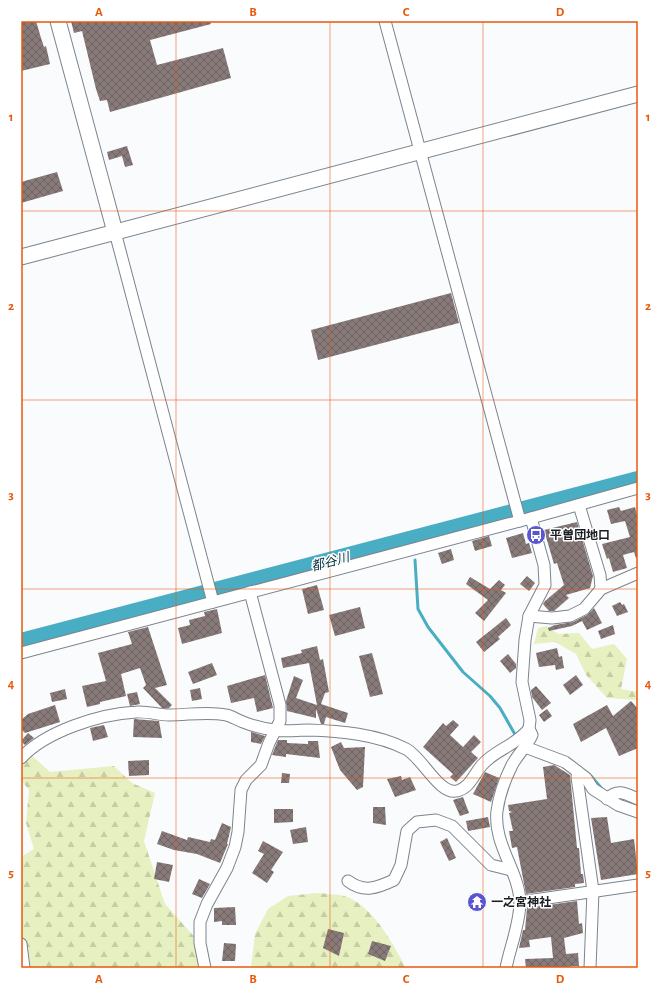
<svg xmlns="http://www.w3.org/2000/svg" width="659" height="989" font-family="'Alegreya Sans','Noto Sans JP',sans-serif">
<defs>
<pattern id="forest-firs" width="22" height="20" patternUnits="userSpaceOnUse"><rect width="22" height="20" fill="#e7f0c0"/><path d="M5 1l3.5 6h-7zM16 11l3.5 6h-7z" fill="#c6cda5"/></pattern>
<pattern id="building-cross-hatch" width="8" height="8" patternUnits="userSpaceOnUse"><rect width="8" height="8" fill="#887a79"/><path d="M0 0l8 8M0 8l8-8" fill="none" stroke="#6e6363"/></pattern>
</defs>
<rect width="100%" height="100%" fill="#f9fbfd"/>
<g fill="url(#forest-firs)">
<path d="M 547,626 L 558,634 L 579,633 L 592,649 L 614,644 L 627,659 L 621,689 L 638,692 L 638,700 L 607,698 L 586,675 L 576,654 L 555,642 L 534,644 L 538,628 Z"/>
<path d="M 30,754 L 50,772 L 114,766 L 132,783 L 155,793 L 144,841 L 165,904 L 200,943 L 205,968 L 21,968 L 21,857 L 34,849 L 26,823 L 29,790 L 21,780 L 21,765 Z"/>
<path d="M 317,893 C 325,894 336,894 344,896 C 372,904 393,944 406,968 L 251,968 L 255,934 L 268,909 L 288,896 Z"/>
</g>
<g fill="none" stroke-linecap="round" stroke-linejoin="round">
<g stroke="#49aec3" stroke-width="3">
<path d="M 415,560 L 418,609 L 428,627 L 463,672 L 490,696 L 500,708 L 517,738"/>
<path d="M 591,776 L 603,790"/>
</g>
<path stroke="#49aec3" stroke-width="18" d="M 21,642 L 638,480"/>
</g>
<g fill="url(#building-cross-hatch)">
<path d="M 21,21 L 36,21 L 41,38 L 44,47 L 46,46 L 50,64 L 21,71 Z"/>
<path d="M 71,21 L 210,21 L 211,24 L 150,40 L 157,65 L 223,48 L 231,78 L 110,112 L 107,100 L 100,101 L 96,89 L 82,31 L 74,33 Z"/>
<path d="M 127,146 L 133,165 L 125,167 L 122,156 L 109,160 L 107,152 Z"/>
<path d="M 57,172 L 63,191 L 21,203 L 21,182 Z"/>
<path d="M 451,293 L 459,323 L 318,360 L 311,330 Z"/>
<path d="M 619,507 L 621,511 L 635,507 L 638,519 L 638,557 L 636,558 L 634,552 L 623,555 L 627,568 L 613,572 L 609,558 L 607,559 L 602,544 L 630,537 L 625,521 L 611,524 L 607,510 Z"/>
<path d="M 577,522 L 593,576 L 590,588 L 566,595 L 569,598 L 554,611 L 549,611 L 543,604 L 545,601 L 564,585 L 557,563 L 554,564 L 544,530 Z"/>
<path d="M 523,533 L 526,544 L 529,543 L 532,553 L 512,558 L 506,538 Z"/>
<path d="M 489,536 L 492,546 L 475,551 L 472,541 Z"/>
<path d="M 451,549 L 454,560 L 442,564 L 438,553 Z"/>
<path d="M 527,576 L 535,583 L 529,591 L 520,584 Z"/>
<path d="M 470,577 L 490,589 L 499,580 L 505,585 L 501,590 L 506,593 L 484,621 L 475,613 L 488,600 L 466,584 Z"/>
<path d="M 317,585 L 324,610 L 308,614 L 302,589 Z"/>
<path d="M 620,602 L 622,605 L 624,604 L 628,612 L 617,616 L 612,606 Z"/>
<path d="M 360,607 L 365,628 L 335,636 L 329,615 Z"/>
<path d="M 594,608 L 602,623 L 587,630 L 582,621 L 572,626 L 549,631 L 548,628 L 555,625 L 573,622 L 587,615 Z"/>
<path d="M 217,609 L 222,633 L 182,644 L 178,628 L 190,625 L 189,620 L 205,616 L 204,612 Z"/>
<path d="M 506,618 L 511,625 L 498,637 L 500,639 L 484,652 L 476,642 Z"/>
<path d="M 613,625 L 615,634 L 601,639 L 598,631 Z"/>
<path d="M 148,627 L 167,685 L 155,688 L 172,705 L 169,708 L 162,708 L 143,688 L 146,685 L 140,668 L 121,674 L 126,696 L 100,702 L 100,704 L 87,707 L 82,686 L 106,681 L 98,653 L 132,644 L 128,632 Z"/>
<path d="M 317,646 L 320,660 L 323,659 L 329,692 L 325,693 L 321,704 L 348,713 L 345,723 L 326,717 L 324,724 L 321,724 L 316,709 L 316,718 L 287,711 L 286,701 L 294,676 L 303,680 L 296,698 L 317,705 L 309,663 L 283,668 L 281,658 L 302,653 L 301,650 Z"/>
<path d="M 557,648 L 559,657 L 562,656 L 564,668 L 556,670 L 555,665 L 539,667 L 536,653 Z"/>
<path d="M 372,653 L 383,694 L 370,697 L 359,656 Z"/>
<path d="M 508,654 L 516,664 L 516,668 L 510,673 L 500,661 Z"/>
<path d="M 212,663 L 217,675 L 193,684 L 188,672 Z"/>
<path d="M 265,675 L 273,708 L 257,712 L 254,698 L 231,703 L 227,686 Z"/>
<path d="M 576,675 L 583,685 L 570,695 L 563,685 Z"/>
<path d="M 536,686 L 551,703 L 542,710 L 532,697 L 531,690 Z"/>
<path d="M 200,688 L 202,699 L 192,701 L 190,690 Z"/>
<path d="M 65,689 L 67,699 L 52,702 L 50,693 Z"/>
<path d="M 137,692 L 140,704 L 130,706 L 127,694 Z"/>
<path d="M 631,701 L 638,709 L 638,748 L 619,756 L 606,728 L 581,742 L 573,724 L 607,705 L 613,716 Z"/>
<path d="M 55,705 L 60,722 L 25,733 L 21,729 L 21,720 L 28,714 Z"/>
<path d="M 547,709 L 552,716 L 544,722 L 539,715 Z"/>
<path d="M 134,719 L 159,721 L 162,738 L 133,737 Z"/>
<path d="M 453,720 L 459,725 L 450,735 L 463,747 L 474,735 L 481,742 L 471,752 L 478,758 L 456,782 L 450,777 L 453,774 L 423,747 L 443,723 L 446,726 Z"/>
<path d="M 104,725 L 108,737 L 93,741 L 90,728 Z"/>
<path d="M 251,732 L 265,736 L 261,744 L 251,742 Z"/>
<path d="M 28,733 L 34,738 L 25,745 L 21,741 Z"/>
<path d="M 278,740 L 287,740 L 287,743 L 308,744 L 308,741 L 318,741 L 320,758 L 286,754 L 286,757 L 272,755 Z"/>
<path d="M 341,742 L 344,748 L 365,747 L 363,787 L 357,790 L 340,770 L 331,747 Z"/>
<path d="M 149,760 L 149,775 L 129,776 L 128,761 Z"/>
<path d="M 554,765 L 570,775 L 577,848 L 579,848 L 581,874 L 583,874 L 584,883 L 575,884 L 575,887 L 526,894 L 517,847 L 512,848 L 509,831 L 513,831 L 509,813 L 512,812 L 509,811 L 508,805 L 547,799 L 543,767 Z"/>
<path d="M 485,772 L 499,778 L 491,802 L 473,794 Z"/>
<path d="M 282,773 L 290,774 L 289,783 L 281,783 Z"/>
<path d="M 401,776 L 402,780 L 410,777 L 416,790 L 395,797 L 387,779 Z"/>
<path d="M 463,797 L 469,813 L 460,816 L 453,800 Z"/>
<path d="M 373,807 L 385,807 L 386,825 L 373,823 Z"/>
<path d="M 274,809 L 293,809 L 293,822 L 274,823 Z"/>
<path d="M 488,817 L 490,827 L 468,831 L 466,821 Z"/>
<path d="M 607,817 L 611,843 L 634,839 L 638,874 L 601,880 L 591,818 Z"/>
<path d="M 222,823 L 231,827 L 227,844 L 228,844 L 220,863 L 197,854 L 174,850 L 157,844 L 162,831 L 187,840 L 188,837 L 210,842 L 211,839 L 215,840 Z"/>
<path d="M 306,827 L 308,842 L 293,844 L 290,830 Z"/>
<path d="M 447,838 L 456,858 L 449,861 L 440,842 Z"/>
<path d="M 263,841 L 283,852 L 271,870 L 274,872 L 267,883 L 252,873 L 264,854 L 258,851 Z"/>
<path d="M 157,862 L 173,865 L 169,882 L 154,879 Z"/>
<path d="M 199,879 L 210,884 L 202,898 L 192,894 Z"/>
<path d="M 577,901 L 579,924 L 582,923 L 583,933 L 564,938 L 566,954 L 578,953 L 579,966 L 570,966 L 571,968 L 526,968 L 525,959 L 553,958 L 551,937 L 529,940 L 530,947 L 519,948 L 523,930 L 525,930 L 527,908 Z"/>
<path d="M 235,907 L 236,925 L 222,925 L 222,921 L 214,922 L 214,908 Z"/>
<path d="M 328,929 L 344,933 L 339,956 L 323,948 Z"/>
<path d="M 372,941 L 391,946 L 385,961 L 368,954 Z"/>
<path d="M 224,943 L 236,944 L 235,961 L 222,961 Z"/>
</g>
<g fill="none" stroke-linecap="round" stroke-linejoin="round">
<defs>
<g id="street">
<path d="M 385,21 L 520,521"/>
<path d="M 115,232 L 213,602"/>
<path d="M 579,505 L 600,575 L 601,589"/>
<path d="M 529,616 L 552,618 L 570,616 L 584,609 L 601,589 L 638,573"/>
<path d="M 21,653 L 531,518 L 638,488"/>
<path d="M 525,747 L 565,762 L 586,778 L 593,789 L 618,805 L 638,812"/>
<path d="M 21,758 C 46,731 100,714 136,712 C 148,711 158,715 169,715 C 188,715 208,711 226,715 C 232,716 237,720 243,722 C 253,726 265,729 275,730 C 286,732 297,730 308,730 C 340,731 377,734 406,749 C 422,757 439,795 457,791 C 470,788 474,774 482,765 C 496,749 514,747 529,729"/>
<path d="M 578,772 L 577,777 L 593,891 L 590,968"/>
<path d="M 607,799 C 618,788 626,794 638,799"/>
<path d="M 348,881 C 364,893 377,888 394,880 L 401,865 L 407,831 L 417,822 L 436,820 L 452,826 L 491,865 L 511,870"/>
<path d="M 520,902 L 638,885"/>
<path d="M 21,944 L 24,968"/>
<path d="M 205,968 L 200,943 L 200,922 L 207,904 L 227,868 L 235,847 L 238,832 L 241,790 L 246,780 L 261,765 L 269,743 L 280,721 L 280,705 L 250,592"/>
<path d="M 506,968 C 510,947 520,924 520,902 C 519,871 493,844 497,811 C 499,796 505,779 512,765 C 518,754 527,746 532,735 L 529,729 L 530,720 L 522,682 L 525,640 L 529,616 L 545,585 L 544,565 L 531,518"/>
</g>
<g id="secondary">
<path d="M 58,21 L 115,232"/>
<path d="M 21,257 L 638,94"/>
</g>
</defs>
<use href="#street" stroke="#7c848d" stroke-width="13"/>
<use href="#secondary" stroke="#7c848d" stroke-width="17"/>
<use href="#street" stroke="#fff" stroke-width="11"/>
<use href="#secondary" stroke="#fff" stroke-width="15"/>
</g>
<path fill="none" stroke="#e8590c" stroke-width="1" stroke-opacity="0.55" d="M 176,21 L 176,968M 330,21 L 330,968M 483,21 L 483,968M 21,211 L 638,211M 21,400 L 638,400M 21,589 L 638,589M 21,778 L 638,778"/>
<defs>
<symbol id="bus-disc" viewBox="-11 -11 22 22"><circle r="9.5" fill="#5a56ce" stroke="#fff"/><path d="M-5-6H5V4H4V6H2V4H-2V6H-4V4H-5ZM-3.5-4V0h7V-4ZM-3.5 1.2v1.5H-2V1.2ZM2 1.2v1.5H3.5V1.2Z" fill="#fff"/></symbol>
<symbol id="temple-disc" viewBox="-11 -11 22 22"><circle r="9.5" fill="#5a56ce" stroke="#fff"/><path d="M0-6L5-2H3V0L6.5 2.5H4V6H1.5V3h-3V6H-4V2.5H-6.5L-3 0V-2H-5Z" fill="#fff"/></symbol>
</defs>
<g fill-rule="evenodd">
<use href="#bus-disc" x="525" y="524" width="22" height="22"/>
<use href="#temple-disc" x="466" y="891" width="22" height="22"/>
</g>
<g text-anchor="middle" stroke-width="3" stroke-linejoin="round" paint-order="stroke">
<g font-size="12" font-weight="bold" fill="#1a1d21" stroke="#fff" text-anchor="start">
<text x="550" y="539">平曽団地口</text>
<text x="491" y="906">一之宮神社</text>
</g>
<g font-size="13" font-style="italic" fill="#04353e" stroke="#fff">
<text transform="translate(330 561) rotate(-15)" y="5">都谷川</text>
</g>
</g>
<rect width="659" height="989" fill="none" stroke="#ffffff" stroke-width="44"/>
<rect x="22" y="22" width="615" height="945" fill="none" stroke="#e8590c" stroke-width="1.5"/>
<g font-size="13" text-anchor="middle" font-weight="bold" fill="#e8590c">
<text x="99" y="16">A</text>
<text x="253" y="16">B</text>
<text x="406" y="16">C</text>
<text x="560" y="16">D</text>
<text x="11" y="121">1</text>
<text x="648" y="121">1</text>
<text x="11" y="310">2</text>
<text x="648" y="310">2</text>
<text x="11" y="499">3</text>
<text x="648" y="499">3</text>
<text x="11" y="688">4</text>
<text x="648" y="688">4</text>
<text x="11" y="877">5</text>
<text x="648" y="877">5</text>
<text x="99" y="983">A</text>
<text x="253" y="983">B</text>
<text x="406" y="983">C</text>
<text x="560" y="983">D</text>
</g>
</svg>
